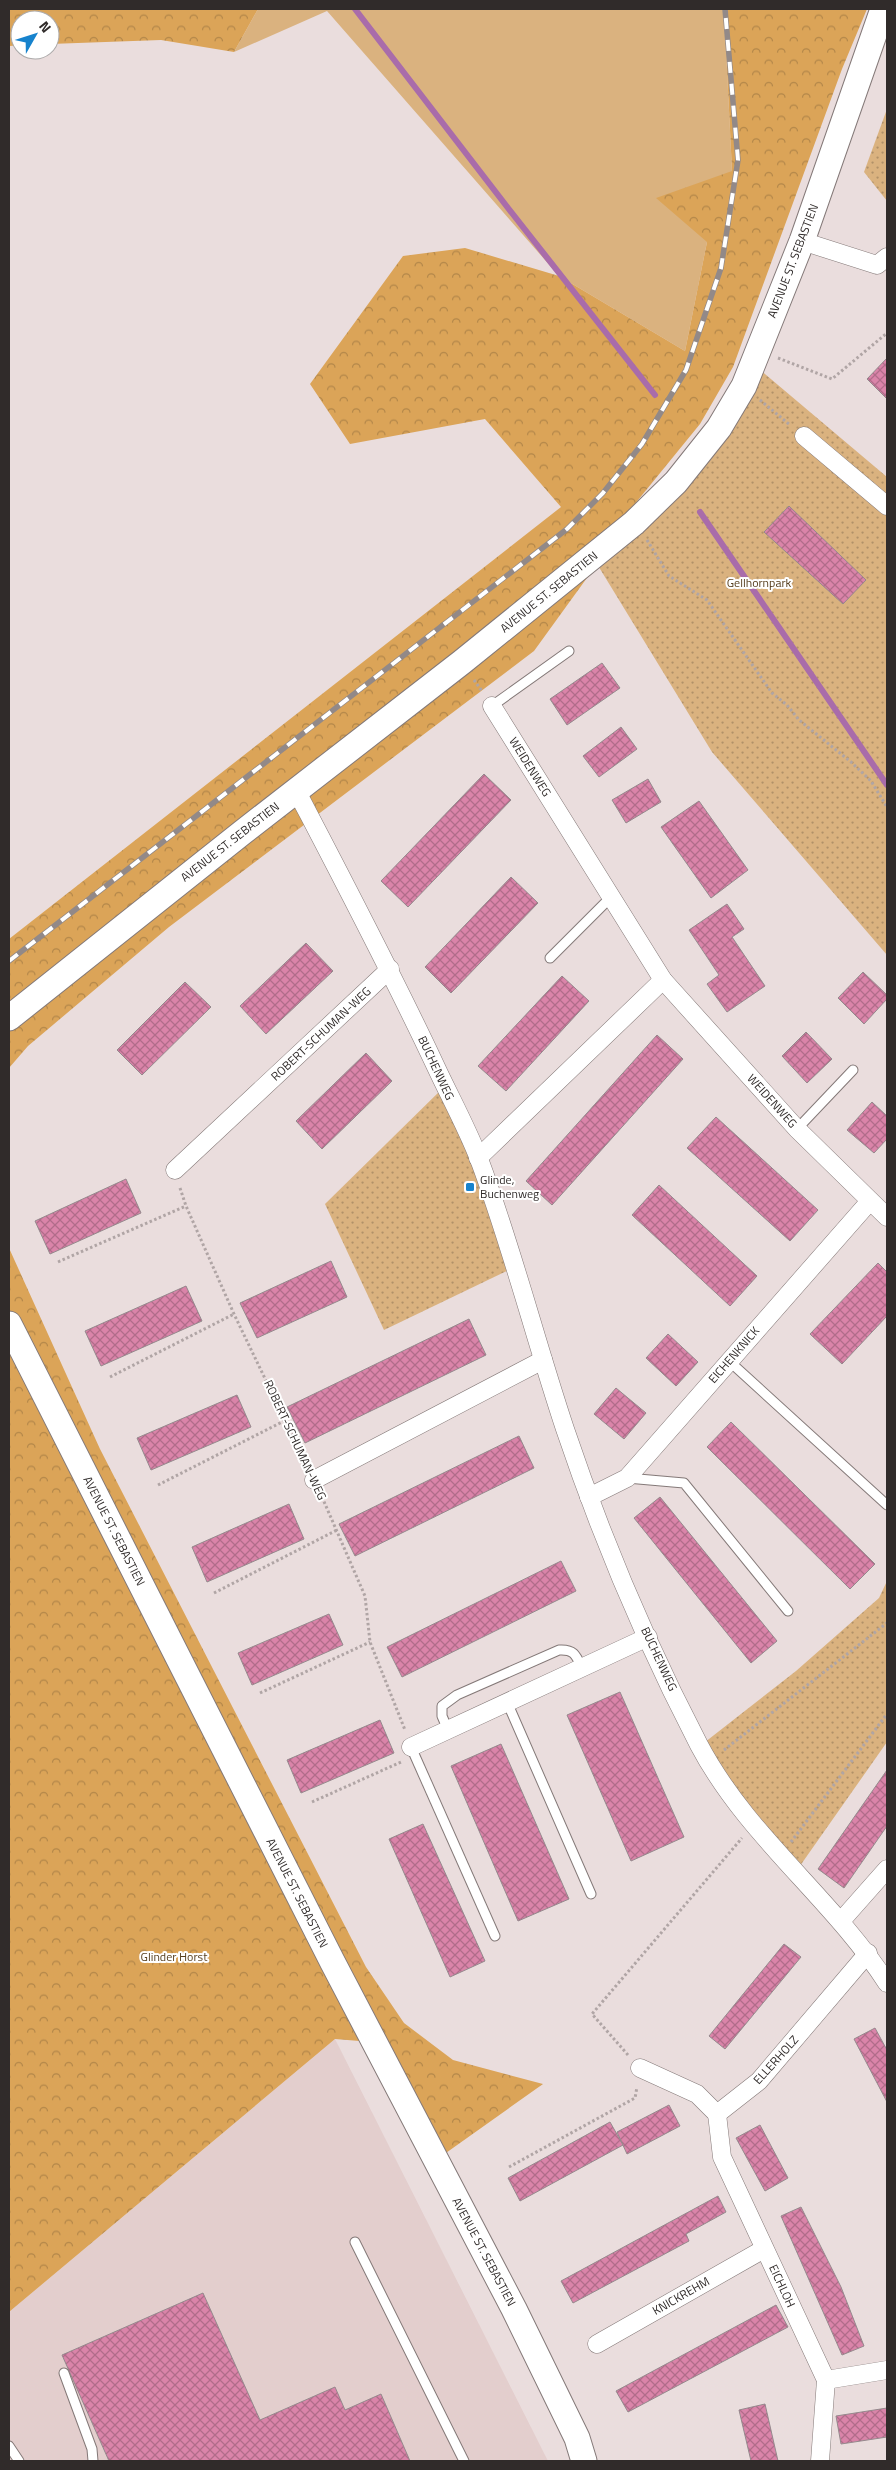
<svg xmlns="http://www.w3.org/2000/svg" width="896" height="2470" font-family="'Titillium Web',sans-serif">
<defs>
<pattern id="forest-crowns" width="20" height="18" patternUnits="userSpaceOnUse" patternTransform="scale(1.25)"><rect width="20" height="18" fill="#dba458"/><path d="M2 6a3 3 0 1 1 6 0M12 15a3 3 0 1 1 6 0" fill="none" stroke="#b28649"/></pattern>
<pattern id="park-dots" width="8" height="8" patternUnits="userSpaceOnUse" patternTransform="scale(1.25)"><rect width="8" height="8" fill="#dab27f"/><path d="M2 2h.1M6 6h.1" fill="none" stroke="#b19168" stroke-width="1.8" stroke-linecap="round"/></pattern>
<pattern id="building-cross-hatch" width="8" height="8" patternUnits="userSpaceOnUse" patternTransform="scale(1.25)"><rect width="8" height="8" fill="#da84a9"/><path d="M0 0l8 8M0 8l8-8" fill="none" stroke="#b16c8a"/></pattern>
</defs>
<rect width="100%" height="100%" fill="#eadddd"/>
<path fill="#e3cecd" d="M 335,2039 L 548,2461 L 9,2461 L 9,2312 Z"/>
<path fill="#dab27f" d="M 258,9 L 724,9 L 732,171 L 707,242 L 685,351 L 559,276 L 327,11 L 234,52 Z"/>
<g fill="url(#forest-crowns)">
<path d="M 9,9 L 258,9 L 234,52 L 161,40 L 50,44 L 50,20 L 20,20 L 20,45 L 10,46 Z"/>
<path d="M 724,9 L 867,9 L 842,69 L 733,367 L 700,424 L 625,516 L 597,564 L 534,651 L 169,927 L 28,1046 L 9,1068 L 9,939 L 561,507 L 485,419 L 350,444 L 310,384 L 403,256 L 465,248 L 559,276 L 685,351 L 707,242 L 656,198 L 732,171 Z"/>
<path d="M 9,1248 L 100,1449 L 366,1967 L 404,2023 L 453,2060 L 543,2084 L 436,2160 L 372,2042 L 335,2039 L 9,2312 Z"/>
</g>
<g fill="url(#park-dots)">
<path d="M 887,109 L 887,201 L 864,172 Z"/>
<path d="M 753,364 L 887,477 L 887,955 L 712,752 L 597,564 L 640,526 Z"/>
<path d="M 445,1086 L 515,1267 L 384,1330 L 325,1204 Z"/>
<path d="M 887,1581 L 887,1742 L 795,1873 L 700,1746 L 796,1671 L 879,1598 Z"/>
</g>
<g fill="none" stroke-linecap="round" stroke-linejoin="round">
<g stroke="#a96caa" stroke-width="6">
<path d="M 355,9 L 508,208 L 655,395"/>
<path d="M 700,512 L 887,785"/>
</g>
</g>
<g fill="url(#building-cross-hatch)" stroke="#95898d">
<path d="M 887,358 L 887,399 L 867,379 Z"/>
<path d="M 789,506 L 866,580 L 843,604 L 764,532 Z"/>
<path d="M 602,663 L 620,688 L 567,725 L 550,699 Z"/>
<path d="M 621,727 L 637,749 L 599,777 L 583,756 Z"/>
<path d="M 484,774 L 511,800 L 408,907 L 381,881 Z"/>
<path d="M 648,779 L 661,802 L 626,823 L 612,800 Z"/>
<path d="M 699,801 L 748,870 L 711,898 L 661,827 Z"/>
<path d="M 511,877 L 538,903 L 451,993 L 425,967 Z"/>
<path d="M 727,904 L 744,929 L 732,937 L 765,986 L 727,1012 L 707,984 L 719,975 L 689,930 Z"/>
<path d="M 306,943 L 333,971 L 266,1034 L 240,1006 Z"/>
<path d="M 863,972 L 887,995 L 887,999 L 864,1024 L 838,998 Z"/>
<path d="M 562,976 L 589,1001 L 506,1091 L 478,1066 Z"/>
<path d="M 185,982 L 211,1007 L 142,1075 L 117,1050 Z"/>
<path d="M 806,1032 L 832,1059 L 807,1083 L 782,1056 Z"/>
<path d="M 657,1035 L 683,1059 L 552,1205 L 526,1181 Z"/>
<path d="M 366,1053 L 392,1081 L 322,1149 L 296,1121 Z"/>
<path d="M 872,1102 L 887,1116 L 887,1139 L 874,1153 L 847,1130 Z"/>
<path d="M 716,1117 L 818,1210 L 790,1241 L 687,1148 Z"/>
<path d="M 126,1179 L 141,1213 L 50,1254 L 35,1221 Z"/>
<path d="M 659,1185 L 757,1276 L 730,1306 L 632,1215 Z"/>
<path d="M 331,1261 L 347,1297 L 257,1338 L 240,1303 Z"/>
<path d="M 878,1263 L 887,1272 L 887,1316 L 842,1364 L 810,1334 Z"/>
<path d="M 186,1286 L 202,1321 L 101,1366 L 85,1331 Z"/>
<path d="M 469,1319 L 486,1355 L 305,1443 L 287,1407 Z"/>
<path d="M 668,1334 L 698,1362 L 676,1386 L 646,1358 Z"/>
<path d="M 616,1388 L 646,1413 L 624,1439 L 594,1414 Z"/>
<path d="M 237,1395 L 251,1427 L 151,1470 L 137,1438 Z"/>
<path d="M 731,1422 L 875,1564 L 850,1589 L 707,1447 Z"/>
<path d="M 519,1436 L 534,1468 L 355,1556 L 339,1524 Z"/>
<path d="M 660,1497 L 777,1641 L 751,1663 L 634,1518 Z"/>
<path d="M 289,1504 L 304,1539 L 207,1582 L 192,1547 Z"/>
<path d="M 561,1561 L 576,1591 L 402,1677 L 387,1647 Z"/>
<path d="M 329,1614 L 343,1645 L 252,1685 L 238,1653 Z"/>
<path d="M 620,1692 L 684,1837 L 631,1861 L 567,1715 Z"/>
<path d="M 380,1720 L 394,1753 L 301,1793 L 287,1760 Z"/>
<path d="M 501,1744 L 569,1899 L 518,1921 L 451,1766 Z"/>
<path d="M 887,1770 L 887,1826 L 844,1888 L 818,1869 Z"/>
<path d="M 423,1824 L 485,1961 L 450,1977 L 389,1839 Z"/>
<path d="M 784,1944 L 801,1957 L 725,2049 L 709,2036 Z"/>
<path d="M 875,2028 L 887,2050 L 887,2102 L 854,2039 Z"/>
<path d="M 669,2105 L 680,2126 L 627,2154 L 617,2132 Z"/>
<path d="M 610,2122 L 623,2145 L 520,2201 L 508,2178 Z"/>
<path d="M 760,2125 L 788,2178 L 765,2191 L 736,2138 Z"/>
<path d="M 718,2196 L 726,2212 L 686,2234 L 689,2241 L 573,2303 L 561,2281 Z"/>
<path d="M 801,2207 L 841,2287 L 864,2346 L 842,2355 L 781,2216 Z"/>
<path d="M 203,2293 L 260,2420 L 335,2387 L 345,2410 L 381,2394 L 410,2461 L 109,2461 L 62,2355 Z"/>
<path d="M 776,2305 L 788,2327 L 628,2412 L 616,2391 Z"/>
<path d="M 765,2404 L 778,2461 L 751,2461 L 739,2410 Z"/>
<path d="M 887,2408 L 887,2437 L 841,2444 L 836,2416 Z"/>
</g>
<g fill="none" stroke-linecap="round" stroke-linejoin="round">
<defs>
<g id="lane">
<path d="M 492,706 L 569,651"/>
<path d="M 550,958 L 611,897"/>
<path d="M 797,1129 L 853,1070"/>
<path d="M 729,1361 L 887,1505"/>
<path d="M 627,1478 L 684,1483 L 788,1611"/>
<path d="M 507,1702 L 591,1894"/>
<path d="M 448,1730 L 442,1716 L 442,1706 L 457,1695 L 559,1650 C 574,1649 576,1655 582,1668"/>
<path d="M 411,1747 L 495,1936"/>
<path d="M 355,2242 L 464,2461"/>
<path d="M 64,2373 L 92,2449 L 93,2461"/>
<path d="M 9,2446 L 19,2461"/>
</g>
<g id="street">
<path d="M 802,241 L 877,265 L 887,257"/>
<path d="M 804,436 L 887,506"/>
<path d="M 492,706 L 663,980 L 797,1129 L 887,1217"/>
<path d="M 296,790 C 344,882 392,973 436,1067 C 450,1097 467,1128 479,1159 C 512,1247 535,1339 565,1429 C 601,1536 647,1645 699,1745 C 747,1836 832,1898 887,1983"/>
<path d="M 478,1158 L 663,980"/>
<path d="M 175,1170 L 390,969"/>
<path d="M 314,1480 L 543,1360"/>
<path d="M 589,1497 L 627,1478 L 870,1201"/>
<path d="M 411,1747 L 648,1637"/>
<path d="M 841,1921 L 887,1869"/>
<path d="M 640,2068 L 697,2094 L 717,2114 L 759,2081 L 868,1953"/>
<path d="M 717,2114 L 722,2157 L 826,2380 L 820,2461"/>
<path d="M 597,2344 L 764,2249"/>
<path d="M 826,2380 L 887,2370"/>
</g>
<g id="secondary">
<path d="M 9,1018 L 243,832 L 462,662 L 634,523 L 676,482 L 719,428 L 744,386 L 802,241 L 883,9"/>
<path d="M 9,1324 L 333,1963 L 514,2309 L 577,2438 L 584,2461"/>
</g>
</defs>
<use href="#lane" stroke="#847978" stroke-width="11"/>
<use href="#street" stroke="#847978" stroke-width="19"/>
<use href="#secondary" stroke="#847978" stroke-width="27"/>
<g stroke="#b0a5a5" stroke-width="3" stroke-dasharray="2.5 2.5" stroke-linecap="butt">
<path d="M 778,358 L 832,379 L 887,333"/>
<path d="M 760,400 L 790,425"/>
<path d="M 647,540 L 669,576 L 707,600 L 772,693 L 787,705 L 799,720 L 851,762 L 871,781 L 887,807"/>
<path d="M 474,680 L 482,691"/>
<path d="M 180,1188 L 186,1206 L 234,1314 L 306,1464"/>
<path d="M 58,1262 L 186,1206"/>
<path d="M 110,1377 L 234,1314"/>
<path d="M 158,1485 L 286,1420"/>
<path d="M 322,1497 L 365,1596 L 370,1642 L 405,1730"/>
<path d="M 214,1593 L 337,1530"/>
<path d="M 260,1693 L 370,1642"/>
<path d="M 724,1750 L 887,1623"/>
<path d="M 312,1802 L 401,1762"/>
<path d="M 791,1842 L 887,1714"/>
<path d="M 628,2055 L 592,2014 L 742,1838"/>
<path d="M 509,2167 L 635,2098 L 637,2087"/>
</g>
<use href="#lane" stroke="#fff" stroke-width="9"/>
<use href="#street" stroke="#fff" stroke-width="18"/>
<use href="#secondary" stroke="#fff" stroke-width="25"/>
<defs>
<path id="rail" d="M 9,961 L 567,529 L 603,493 L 642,444 L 686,370 L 721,268 L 738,160 L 725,9"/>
</defs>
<use href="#rail" stroke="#928988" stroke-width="5.5"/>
<use href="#rail" stroke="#fff" stroke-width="4" stroke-dasharray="11" stroke-linecap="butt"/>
</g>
<rect fill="#1783cd" stroke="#fff" stroke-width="2" x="465" y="1182" width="10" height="10" rx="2.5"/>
<g text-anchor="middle" stroke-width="4" stroke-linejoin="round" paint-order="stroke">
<g font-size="12" fill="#302b2a" stroke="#fff">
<text transform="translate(793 261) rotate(-69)" y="4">AVENUE ST. SEBASTIEN</text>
<text transform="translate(549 592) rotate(-39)" y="4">AVENUE ST. SEBASTIEN</text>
<text transform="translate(530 767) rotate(58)" y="4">WEIDENWEG</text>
<text transform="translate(230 842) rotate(-38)" y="4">AVENUE ST. SEBASTIEN</text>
<text transform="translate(321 1034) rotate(-43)" y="4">ROBERT-SCHUMAN-WEG</text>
<text transform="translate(436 1068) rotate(65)" y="4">BUCHENWEG</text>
<text transform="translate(772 1101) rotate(48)" y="4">WEIDENWEG</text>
<text transform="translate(734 1355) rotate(-49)" y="4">EICHENKNICK</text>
<text transform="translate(295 1440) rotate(65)" y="4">ROBERT-SCHUMAN-WEG</text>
<text transform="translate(114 1531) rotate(63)" y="4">AVENUE ST. SEBASTIEN</text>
<text transform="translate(659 1659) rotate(65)" y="4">BUCHENWEG</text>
<text transform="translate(297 1893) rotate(63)" y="4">AVENUE ST. SEBASTIEN</text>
<text transform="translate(776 2060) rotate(-48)" y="4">ELLERHOLZ</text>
<text transform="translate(484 2252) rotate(62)" y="4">AVENUE ST. SEBASTIEN</text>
<text transform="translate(782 2286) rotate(65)" y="4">EICHLOH</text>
<text transform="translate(681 2296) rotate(-30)" y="4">KNICKREHM</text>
</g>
<g font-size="12" fill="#584020" stroke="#fff">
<text x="759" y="587">Gellhornpark</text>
<text x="174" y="1961">Glinder Horst</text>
</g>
<g font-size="12" fill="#302b2a" stroke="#fff" text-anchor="start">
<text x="480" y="1184">Glinde,<tspan x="480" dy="14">Buchenweg</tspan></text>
</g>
</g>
<rect width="896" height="2470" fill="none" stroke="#302b2a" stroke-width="20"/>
<g transform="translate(35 35) rotate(51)"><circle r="24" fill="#ffffff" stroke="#acaaaa"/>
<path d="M0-4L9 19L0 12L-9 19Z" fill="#1783cd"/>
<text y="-8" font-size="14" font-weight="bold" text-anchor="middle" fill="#302b2a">N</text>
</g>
</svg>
